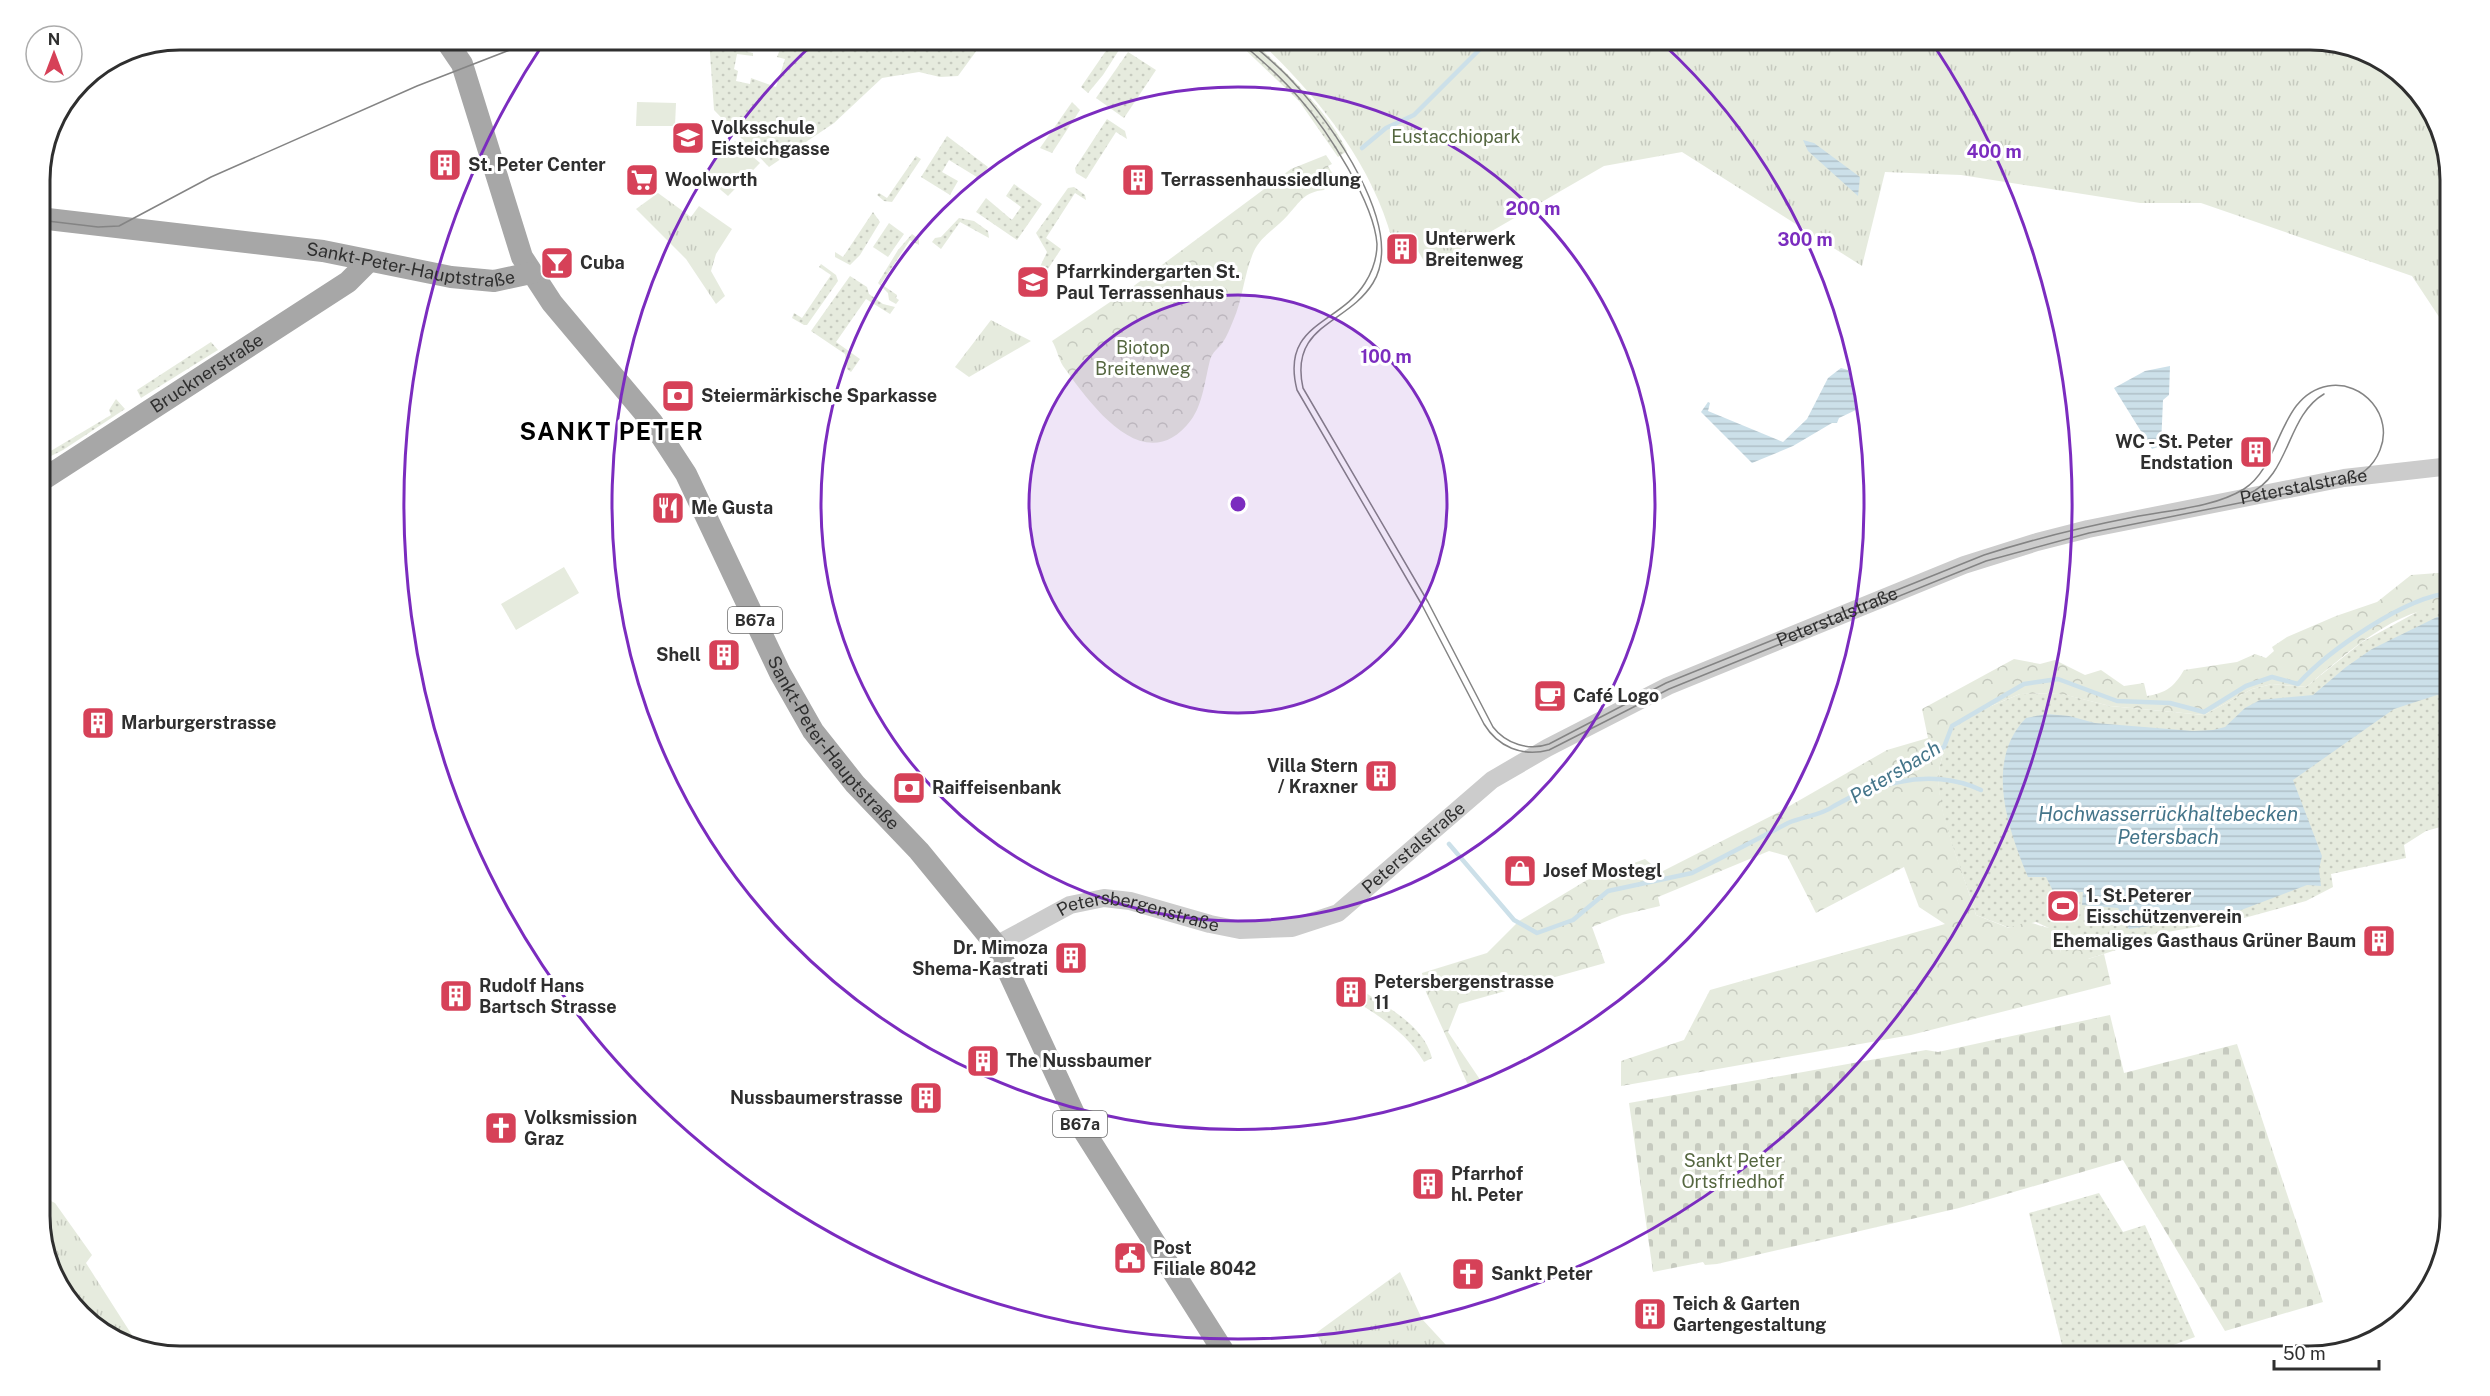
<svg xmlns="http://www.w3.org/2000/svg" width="2490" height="1396" font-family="'Public Sans',sans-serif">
<defs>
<pattern id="grass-dots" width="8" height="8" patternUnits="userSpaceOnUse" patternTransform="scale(1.5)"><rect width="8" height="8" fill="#e6ebde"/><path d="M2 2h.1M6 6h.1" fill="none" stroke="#c6cabf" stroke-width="1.8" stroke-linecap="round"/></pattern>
<pattern id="forest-crowns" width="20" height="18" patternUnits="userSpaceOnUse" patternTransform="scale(1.5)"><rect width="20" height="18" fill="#e6ebde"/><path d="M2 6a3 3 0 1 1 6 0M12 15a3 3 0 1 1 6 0" fill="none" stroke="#c6cabf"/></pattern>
<pattern id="cemetery-stones" width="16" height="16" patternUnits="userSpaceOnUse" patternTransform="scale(1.5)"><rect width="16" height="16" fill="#e6ebde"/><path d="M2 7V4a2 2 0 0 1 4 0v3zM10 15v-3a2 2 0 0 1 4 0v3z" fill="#c6cabf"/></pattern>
<pattern id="park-tufts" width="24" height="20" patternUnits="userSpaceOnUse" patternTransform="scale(1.5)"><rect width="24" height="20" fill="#e6ebde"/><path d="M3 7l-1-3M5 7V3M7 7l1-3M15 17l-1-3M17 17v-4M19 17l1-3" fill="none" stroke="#c6cabf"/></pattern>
<pattern id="water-rules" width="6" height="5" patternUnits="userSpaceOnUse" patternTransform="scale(1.5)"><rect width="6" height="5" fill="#cce0e9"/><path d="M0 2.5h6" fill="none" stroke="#b0c0c8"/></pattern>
</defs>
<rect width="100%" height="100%" fill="#fff"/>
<g fill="url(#grass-dots)">
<path d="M 709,39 L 741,39 L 740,46 L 745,47 L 745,51 L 753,53 L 753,56 L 737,54 L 734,69 L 738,71 L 736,81 L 750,84 L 751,78 L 776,87 L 785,59 L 777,57 L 784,39 L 985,39 L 958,76 L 940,77 L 919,72 L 882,78 L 834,123 L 769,167 L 714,110 Z"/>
<path d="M 1108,39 L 1126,39 L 1103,75 L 1088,93 L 1081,87 L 1112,42 Z"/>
<path d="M 1234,39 L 1249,39 C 1279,63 1332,116 1347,151 L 1338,157 L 1299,101 Z"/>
<path d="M 1128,52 L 1156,70 L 1124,118 L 1096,98 Z"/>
<path d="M 1072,102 L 1080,110 L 1052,153 L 1040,148 Z"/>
<path d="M 1107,119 L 1125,131 L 1127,139 L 1116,132 L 1086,179 L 1076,173 L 1075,168 Z"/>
<path d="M 947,136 L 988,167 L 980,179 L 949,160 L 942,172 L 958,181 L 950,195 L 921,177 Z"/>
<path d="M 916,156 L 921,159 L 892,202 L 884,201 L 877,195 L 879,193 L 887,198 Z"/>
<path d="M 1014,184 L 1042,204 L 1017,240 L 976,212 L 986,198 L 1012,220 L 1021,207 L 1006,196 Z"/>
<path d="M 1074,187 L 1085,195 L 1086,200 L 1075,193 L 1046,238 L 1061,249 L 1044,275 L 1038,271 L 1047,252 L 1036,233 L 1068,188 Z"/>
<path d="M 873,212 L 880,222 L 860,255 L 850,265 L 835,257 L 835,252 L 843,257 Z"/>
<path d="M 959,218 L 974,221 L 988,231 L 989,238 L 960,222 L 941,249 L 932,242 L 935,238 L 941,237 Z"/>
<path d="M 889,223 L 904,234 L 888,257 L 873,247 Z"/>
<path d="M 912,234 L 919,239 L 919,245 L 910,240 L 881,284 L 897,295 L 896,298 L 899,300 L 896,304 L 889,300 L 888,293 L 878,283 L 898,250 Z"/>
<path d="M 821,264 L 836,275 L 838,281 L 807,325 L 804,325 L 792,318 L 794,313 L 802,318 L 831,275 L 819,267 Z"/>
<path d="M 850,276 L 867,287 L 869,294 L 883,304 L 895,307 L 890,314 L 866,299 L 836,342 L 860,359 L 851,372 L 847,369 L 845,354 L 811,331 Z"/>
<path d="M 211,342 L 218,350 L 141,398 L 137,390 Z"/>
<path d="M 116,399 L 125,409 L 63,450 L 39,462 L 39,458 L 111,415 L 109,410 Z"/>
<path d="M 2428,606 L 2451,606 L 2451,824 L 2426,831 L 2404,845 L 2406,858 L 2331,874 L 2333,887 L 2306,901 L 2237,920 L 2144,936 L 2119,949 L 2088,959 L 2060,953 L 2062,939 L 2076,932 L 2049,928 L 2036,922 L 2010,928 L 1976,915 C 1965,875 1934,811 1939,771 C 1941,756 1949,740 1953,726 L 1974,713 L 2020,694 L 2059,693 L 2110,706 L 2204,715 L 2252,689 L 2272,684 L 2306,687 L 2362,642 Z"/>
<path d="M 1357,987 C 1385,1007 1423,1023 1432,1058 L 1424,1062 C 1407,1033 1381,1017 1353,1000 Z"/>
<path d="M 2099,1193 L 2123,1232 L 2145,1225 L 2195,1337 L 2141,1357 L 2065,1357 L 2029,1213 Z"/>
</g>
<g fill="url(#forest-crowns)">
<path d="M 1326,155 L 1332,164 L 1328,166 L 1334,176 L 1324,190 C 1304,192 1300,202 1288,215 C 1277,228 1262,235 1254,251 C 1244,273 1243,299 1233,321 C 1230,328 1227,336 1223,342 C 1219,348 1212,352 1210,360 C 1205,379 1203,404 1191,420 C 1145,481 1091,405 1063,366 C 1058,358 1057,349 1052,341 L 1131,288 L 1291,169 Z"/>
<path d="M 2451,572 L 2451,606 C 2395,607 2348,653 2306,687 L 2272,684 L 2252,689 L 2204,715 L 2110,706 L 2058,693 L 2020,694 L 1974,713 L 1953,726 C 1949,740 1941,756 1939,771 C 1935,811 1965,875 1976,915 L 2009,928 C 2036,917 2030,926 2052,928 C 2061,929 2069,930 2078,932 L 2062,939 L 2060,953 L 2085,946 L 2088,959 L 2104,954 L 2111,984 L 1911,1035 L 1621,1086 L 1621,1061 L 1684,1040 L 1710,990 L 1945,924 L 1919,907 L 1904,867 L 1816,913 L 1787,856 L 1769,851 L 1658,897 L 1660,906 L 1622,915 L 1592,927 L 1605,963 L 1459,1004 L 1448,1032 L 1481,1081 L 1468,1085 L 1426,992 L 1422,973 L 1487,953 L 1519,921 L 1587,880 L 1645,859 L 1661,872 L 1779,812 L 1887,750 L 1928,738 L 1922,709 L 2014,659 L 2040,664 L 2055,660 L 2085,675 L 2101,670 L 2124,686 L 2144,683 L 2147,696 C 2166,693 2174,687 2184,670 L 2237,662 L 2255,654 L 2266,658 L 2274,651 L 2272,647 L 2287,637 L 2336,616 L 2377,602 L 2411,575 Z"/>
</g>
<path fill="url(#cemetery-stones)" d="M 2110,1015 L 2124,1073 L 2237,1044 L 2323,1302 L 2225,1331 L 2123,1160 L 1959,1208 L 1717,1264 L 1705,1265 L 1703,1262 L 1653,1272 L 1629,1103 L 1926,1050 L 1938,1052 Z"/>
<g fill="url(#park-tufts)">
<path d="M 1257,39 L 2311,39 L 2381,58 L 2432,109 L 2451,170 L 2451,335 L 2412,276 L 2201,203 L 2140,203 L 1961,175 L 1885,172 L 1862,266 L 1682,152 L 1604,166 L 1428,268 L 1408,234 L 1392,239 C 1371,161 1315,93 1257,39 Z"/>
<path d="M 658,193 L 691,217 L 699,206 L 732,229 L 716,254 L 711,271 L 725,296 L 716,304 L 686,259 L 636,209 Z"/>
<path d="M 991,320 L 1031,341 L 969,377 L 955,367 Z"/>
<path d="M 43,1197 L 55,1203 L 92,1255 L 86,1263 L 139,1346 L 109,1338 L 62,1294 L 39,1226 L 39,1199 Z"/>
<path d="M 1400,1272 L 1422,1319 L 1446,1345 L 1452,1357 L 1329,1357 L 1316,1333 Z"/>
</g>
<g fill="#e6ebde">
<path d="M 1284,39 L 1332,39 L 1309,63 Z"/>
<path d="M 637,102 L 676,103 L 675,126 L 636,126 Z"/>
<path d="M 735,141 L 760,163 L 728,196 L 702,174 Z"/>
<path d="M 564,567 L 579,593 L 516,630 L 501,604 Z"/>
</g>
<g fill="url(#water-rules)">
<path d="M 1803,140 L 1814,143 L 1860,177 L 1858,196 L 1808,151 Z"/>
<path d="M 2170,366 L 2169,395 L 2163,400 L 2161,446 L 2152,449 L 2114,388 L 2145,371 Z"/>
<path d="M 1841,368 L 1848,370 L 1858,409 L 1839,418 L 1837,423 L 1832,423 L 1793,446 L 1752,463 L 1701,412 L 1708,402 L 1710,403 L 1708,411 L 1783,442 L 1807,419 L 1828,378 Z"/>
<path d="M 2437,617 L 2451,617 L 2451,697 L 2437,695 L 2394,709 L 2293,780 L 2322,856 L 2319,869 L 2321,886 L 2307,885 L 2228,915 L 2129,929 L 2118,908 L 2082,905 L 2083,892 L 2053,891 L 2046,877 L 2028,877 C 2008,829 1984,761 2026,718 L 2047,714 L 2069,716 L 2095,723 L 2193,731 L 2213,730 L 2225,727 L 2245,708 L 2260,700 L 2313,695 L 2346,667 L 2372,649 Z"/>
</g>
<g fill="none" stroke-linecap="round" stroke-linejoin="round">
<g stroke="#cce0e9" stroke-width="4.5">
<path d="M 1362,148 L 1386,128 L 1414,115 L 1490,39"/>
<path d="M 1867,788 C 1878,789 1888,784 1899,782 C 1926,776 1956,778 1981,790"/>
<path d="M 1449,844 L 1514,920 L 1537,933 L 1573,920 L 1608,891 L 1692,873 L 1788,823 C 1804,816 1820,816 1834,806 L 1944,747 L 1952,726 L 2024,684 L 2058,679 L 2117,701 L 2170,703 L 2204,712 L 2246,686 L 2272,677 L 2298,684 C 2328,651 2406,596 2451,593"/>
</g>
<path stroke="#ccc" stroke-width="18" id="s1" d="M 996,945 L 1070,905 L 1104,898 L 1130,901 L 1210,924 L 1240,930 L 1292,928 L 1338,913 L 1492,780 L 1547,748 L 1668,686 L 1964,565 L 2037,542 L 2088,529 L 2344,478 L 2451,466"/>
<g stroke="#a7a7a7" stroke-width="22">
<path id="s2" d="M 445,39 L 462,64 L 522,257 L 552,303 L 652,422 L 686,474 L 780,673 L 813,731 L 855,784 L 919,851 L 996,945 L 1077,1120 L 1227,1357"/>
<path id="s3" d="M 39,218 L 323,251 L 451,277 L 494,281 L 531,273"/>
<path id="s4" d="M 39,482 L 348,282 L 369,261"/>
</g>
<g stroke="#848484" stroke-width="1.5">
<path d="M 1237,39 C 1259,58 1281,77 1300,99 C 1327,130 1374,202 1377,244 C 1377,257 1372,272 1365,283 C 1339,325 1280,323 1297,390 L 1422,605 L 1484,724 C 1498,747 1522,757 1549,750 L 1669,689 L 1986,561 L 2089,533 L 2340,483 C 2358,478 2373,468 2380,450 C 2394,416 2363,380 2328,386 C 2278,395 2282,465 2244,489 C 2213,508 2169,510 2134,517 C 2083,527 2033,539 1984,555 L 1666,683 L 1549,744 C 1529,751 1506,744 1493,727 L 1428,602 L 1303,388 C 1289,324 1347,325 1373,283 C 1407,228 1330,121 1293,82 C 1279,66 1262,53 1246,39"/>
<path d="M 39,220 L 98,227 L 119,226 L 211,177 L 417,86 L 538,39"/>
<path d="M 2248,494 C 2290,477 2286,416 2324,394"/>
</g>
</g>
<circle cx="1238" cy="504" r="209" fill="#7b2cbf" fill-opacity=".12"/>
<g fill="none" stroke="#7b2cbf" stroke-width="3">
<circle cx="1238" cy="504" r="209"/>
<circle cx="1238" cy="504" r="417"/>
<path d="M1661 42A626 626 0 1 1 815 42"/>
<path d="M1933 44A834 834 0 1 1 543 44"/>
</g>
<defs>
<symbol id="school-square" viewBox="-11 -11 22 22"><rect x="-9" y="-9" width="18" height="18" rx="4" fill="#d64158" stroke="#fff"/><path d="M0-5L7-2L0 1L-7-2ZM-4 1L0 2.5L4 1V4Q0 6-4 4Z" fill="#fff"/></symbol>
<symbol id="building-square" viewBox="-11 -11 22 22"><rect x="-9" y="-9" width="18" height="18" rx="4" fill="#d64158" stroke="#fff"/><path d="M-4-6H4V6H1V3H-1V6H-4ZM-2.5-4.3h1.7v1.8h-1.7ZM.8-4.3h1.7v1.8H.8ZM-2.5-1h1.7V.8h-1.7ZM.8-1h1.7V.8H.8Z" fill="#fff"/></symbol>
<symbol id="supermarket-square" viewBox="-11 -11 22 22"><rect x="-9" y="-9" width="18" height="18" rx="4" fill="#d64158" stroke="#fff"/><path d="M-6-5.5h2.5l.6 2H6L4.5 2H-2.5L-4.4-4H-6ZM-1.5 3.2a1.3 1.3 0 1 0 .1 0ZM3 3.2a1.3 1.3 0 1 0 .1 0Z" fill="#fff"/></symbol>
<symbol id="bar-square" viewBox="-11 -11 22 22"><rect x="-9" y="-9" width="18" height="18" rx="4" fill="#d64158" stroke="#fff"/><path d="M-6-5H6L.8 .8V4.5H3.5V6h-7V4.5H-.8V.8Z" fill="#fff"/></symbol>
<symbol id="bank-square" viewBox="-11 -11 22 22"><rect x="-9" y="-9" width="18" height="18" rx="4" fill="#d64158" stroke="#fff"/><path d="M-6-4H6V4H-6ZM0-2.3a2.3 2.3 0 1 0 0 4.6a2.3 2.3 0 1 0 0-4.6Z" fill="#fff"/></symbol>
<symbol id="restaurant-square" viewBox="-11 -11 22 22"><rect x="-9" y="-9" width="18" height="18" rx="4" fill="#d64158" stroke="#fff"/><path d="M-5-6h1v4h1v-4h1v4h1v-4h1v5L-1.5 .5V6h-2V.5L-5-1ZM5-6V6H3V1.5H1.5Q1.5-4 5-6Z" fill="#fff"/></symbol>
<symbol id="cafe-square" viewBox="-11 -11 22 22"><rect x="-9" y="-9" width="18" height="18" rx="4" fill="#d64158" stroke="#fff"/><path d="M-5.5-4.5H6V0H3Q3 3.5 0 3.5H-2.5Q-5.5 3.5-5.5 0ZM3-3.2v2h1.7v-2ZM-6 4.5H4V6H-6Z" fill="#fff"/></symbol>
<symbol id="shop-square" viewBox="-11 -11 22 22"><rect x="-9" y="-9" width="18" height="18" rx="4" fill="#d64158" stroke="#fff"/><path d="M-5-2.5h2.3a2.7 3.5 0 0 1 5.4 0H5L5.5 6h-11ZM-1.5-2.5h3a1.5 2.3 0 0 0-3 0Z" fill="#fff"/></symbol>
<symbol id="stadium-square" viewBox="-11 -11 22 22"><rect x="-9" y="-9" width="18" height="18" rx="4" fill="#d64158" stroke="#fff"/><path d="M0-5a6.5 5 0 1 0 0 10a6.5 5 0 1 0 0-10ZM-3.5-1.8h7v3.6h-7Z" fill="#fff"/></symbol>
<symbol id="church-square" viewBox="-11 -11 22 22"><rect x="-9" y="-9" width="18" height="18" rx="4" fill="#d64158" stroke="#fff"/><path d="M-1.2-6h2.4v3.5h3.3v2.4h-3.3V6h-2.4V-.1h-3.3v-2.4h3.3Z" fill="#fff"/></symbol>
<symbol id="civic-square" viewBox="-11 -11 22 22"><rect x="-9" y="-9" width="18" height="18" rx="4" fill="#d64158" stroke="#fff"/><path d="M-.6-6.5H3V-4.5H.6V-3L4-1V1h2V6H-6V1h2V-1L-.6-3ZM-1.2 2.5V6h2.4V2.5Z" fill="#fff"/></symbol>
</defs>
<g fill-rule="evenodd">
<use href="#school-square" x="669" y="119" width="38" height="38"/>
<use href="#building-square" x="426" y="146" width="38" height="38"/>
<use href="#supermarket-square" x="623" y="161" width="38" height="38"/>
<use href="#building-square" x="1119" y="161" width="38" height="38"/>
<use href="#building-square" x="1383" y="230" width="38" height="38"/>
<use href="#bar-square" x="538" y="244" width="38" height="38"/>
<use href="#school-square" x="1014" y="263" width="38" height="38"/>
<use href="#bank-square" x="659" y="377" width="38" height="38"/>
<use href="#building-square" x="2237" y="433" width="38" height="38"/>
<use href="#restaurant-square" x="649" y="489" width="38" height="38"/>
<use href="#building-square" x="705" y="636" width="38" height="38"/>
<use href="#cafe-square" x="1531" y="677" width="38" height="38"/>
<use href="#building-square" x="79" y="704" width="38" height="38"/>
<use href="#building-square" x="1362" y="757" width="38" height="38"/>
<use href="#bank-square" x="890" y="769" width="38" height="38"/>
<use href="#shop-square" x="1501" y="852" width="38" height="38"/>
<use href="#stadium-square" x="2044" y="887" width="38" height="38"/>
<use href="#building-square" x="2360" y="922" width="38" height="38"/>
<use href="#building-square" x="1052" y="939" width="38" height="38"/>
<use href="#building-square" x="1332" y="973" width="38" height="38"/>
<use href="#building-square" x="437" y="977" width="38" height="38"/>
<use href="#building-square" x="964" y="1042" width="38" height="38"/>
<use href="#building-square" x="907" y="1079" width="38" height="38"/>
<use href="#church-square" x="482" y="1109" width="38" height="38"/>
<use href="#building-square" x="1409" y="1165" width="38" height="38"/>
<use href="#civic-square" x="1111" y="1239" width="38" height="38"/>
<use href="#church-square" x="1449" y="1255" width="38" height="38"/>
<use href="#building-square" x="1631" y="1295" width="38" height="38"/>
</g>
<g text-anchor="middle" stroke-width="6" stroke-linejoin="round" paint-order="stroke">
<g fill="#fff" stroke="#6d6d6d" stroke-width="1.5">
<rect x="728" y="607" width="54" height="26" rx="4.5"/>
<rect x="1053" y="1111" width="54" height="26" rx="4.5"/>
</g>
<g font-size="16" font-weight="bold" fill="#2f2f2f">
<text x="755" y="626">B67a</text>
<text x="1080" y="1130">B67a</text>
</g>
<g font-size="18" font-weight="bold" fill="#2f2f2f" stroke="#fff" text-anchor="start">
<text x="711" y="134">Volksschule<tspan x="711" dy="21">Eisteichgasse</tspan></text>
<text x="468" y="171">St. Peter Center</text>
<text x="665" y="186">Woolworth</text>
<text x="1161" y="186">Terrassenhaussiedlung</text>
<text x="1425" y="245">Unterwerk<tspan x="1425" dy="21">Breitenweg</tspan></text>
<text x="580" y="269">Cuba</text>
<text x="1056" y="278">Pfarrkindergarten St.<tspan x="1056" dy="21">Paul Terrassenhaus</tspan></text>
<text x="701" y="402">Steiermärkische Sparkasse</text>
<text x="2233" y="448" text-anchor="end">WC - St. Peter<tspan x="2233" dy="21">Endstation</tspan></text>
<text x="691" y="514">Me Gusta</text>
<text x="701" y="661" text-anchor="end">Shell</text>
<text x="1573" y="702">Café Logo</text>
<text x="121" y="729">Marburgerstrasse</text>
<text x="1358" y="772" text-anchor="end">Villa Stern<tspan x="1358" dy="21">/ Kraxner</tspan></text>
<text x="932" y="794">Raiffeisenbank</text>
<text x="1543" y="877">Josef Mostegl</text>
<text x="2086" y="902">1. St.Peterer<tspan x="2086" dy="21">Eisschützenverein</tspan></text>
<text x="2356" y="947" text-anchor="end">Ehemaliges Gasthaus Grüner Baum</text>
<text x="1048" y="954" text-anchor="end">Dr. Mimoza<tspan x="1048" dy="21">Shema-Kastrati</tspan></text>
<text x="1374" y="988">Petersbergenstrasse<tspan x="1374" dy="21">11</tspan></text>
<text x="479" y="992">Rudolf Hans<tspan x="479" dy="21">Bartsch Strasse</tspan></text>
<text x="1006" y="1067">The Nussbaumer</text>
<text x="903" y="1104" text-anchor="end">Nussbaumerstrasse</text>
<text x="524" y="1124">Volksmission<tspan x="524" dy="21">Graz</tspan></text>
<text x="1451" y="1180">Pfarrhof<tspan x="1451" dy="21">hl. Peter</tspan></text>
<text x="1153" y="1254">Post<tspan x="1153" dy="21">Filiale 8042</tspan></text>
<text x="1491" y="1280">Sankt Peter</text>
<text x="1673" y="1310">Teich &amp; Garten<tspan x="1673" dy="21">Gartengestaltung</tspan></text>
</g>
<g font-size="18" fill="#556740" stroke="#fff">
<text x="1456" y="143">Eustacchiopark</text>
<text x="1143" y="354">Biotop<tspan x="1143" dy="21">Breitenweg</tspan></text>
<text x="1733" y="1167">Sankt Peter<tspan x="1733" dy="21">Ortsfriedhof</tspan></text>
</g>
<g font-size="18" fill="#2f2f2f" stroke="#fff">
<text dy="6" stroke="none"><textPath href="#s3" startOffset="375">Sankt-Peter-Hauptstraße</textPath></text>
<text dy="6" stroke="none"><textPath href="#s4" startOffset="200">Brucknerstraße</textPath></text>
<text dy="6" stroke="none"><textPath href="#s1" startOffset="1431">Peterstalstraße</textPath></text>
<text dy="6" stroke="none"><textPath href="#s1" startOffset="945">Peterstalstraße</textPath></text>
<text dy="6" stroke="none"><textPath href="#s2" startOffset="813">Sankt-Peter-Hauptstraße</textPath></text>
<text dy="6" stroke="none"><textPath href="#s1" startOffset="459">Peterstalstraße</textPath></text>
<text dy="6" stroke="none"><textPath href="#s1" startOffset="154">Petersbergenstraße</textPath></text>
</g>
<g font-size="20" font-style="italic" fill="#44758a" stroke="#fff">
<text transform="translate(1895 772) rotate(-31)" y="7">Petersbach</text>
<text x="2168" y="821">Hochwasserrückhaltebecken<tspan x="2168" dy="23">Petersbach</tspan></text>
</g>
<g font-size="24" font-weight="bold" letter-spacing="1.5" fill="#000" stroke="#fff">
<text x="612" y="440">SANKT PETER</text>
</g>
</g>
<path d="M0 0H2490V1396H0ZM180 50H2310A130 130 0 0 1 2440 180V1216A130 130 0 0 1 2310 1346H180A130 130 0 0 1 50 1216V180A130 130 0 0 1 180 50Z" fill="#fff" fill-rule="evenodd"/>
<path fill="none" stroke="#2f2f2f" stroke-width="3" d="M180 50H2310A130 130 0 0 1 2440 180V1216A130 130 0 0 1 2310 1346H180A130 130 0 0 1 50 1216V180A130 130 0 0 1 180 50Z"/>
<circle cx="1238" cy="504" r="9" fill="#7b2cbf" stroke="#fff" stroke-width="3"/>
<g font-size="18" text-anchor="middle" font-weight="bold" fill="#7b2cbf" stroke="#fff" stroke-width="6" stroke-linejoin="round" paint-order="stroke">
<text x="1994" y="158">400 m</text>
<text x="1533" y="215">200 m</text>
<text x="1805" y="246">300 m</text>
<text x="1386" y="363">100 m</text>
</g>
<g transform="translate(54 54)"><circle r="28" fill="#ffffff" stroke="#acacac" stroke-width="1.5"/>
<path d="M0-4.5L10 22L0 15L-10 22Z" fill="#d64158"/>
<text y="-9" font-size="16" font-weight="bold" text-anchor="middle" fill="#2f2f2f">N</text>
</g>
<path d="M2274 1360v9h105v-9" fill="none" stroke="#2f2f2f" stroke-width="3"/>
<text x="2283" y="1360" font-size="18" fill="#2f2f2f" stroke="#ffffff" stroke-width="4.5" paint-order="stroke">50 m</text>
</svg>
